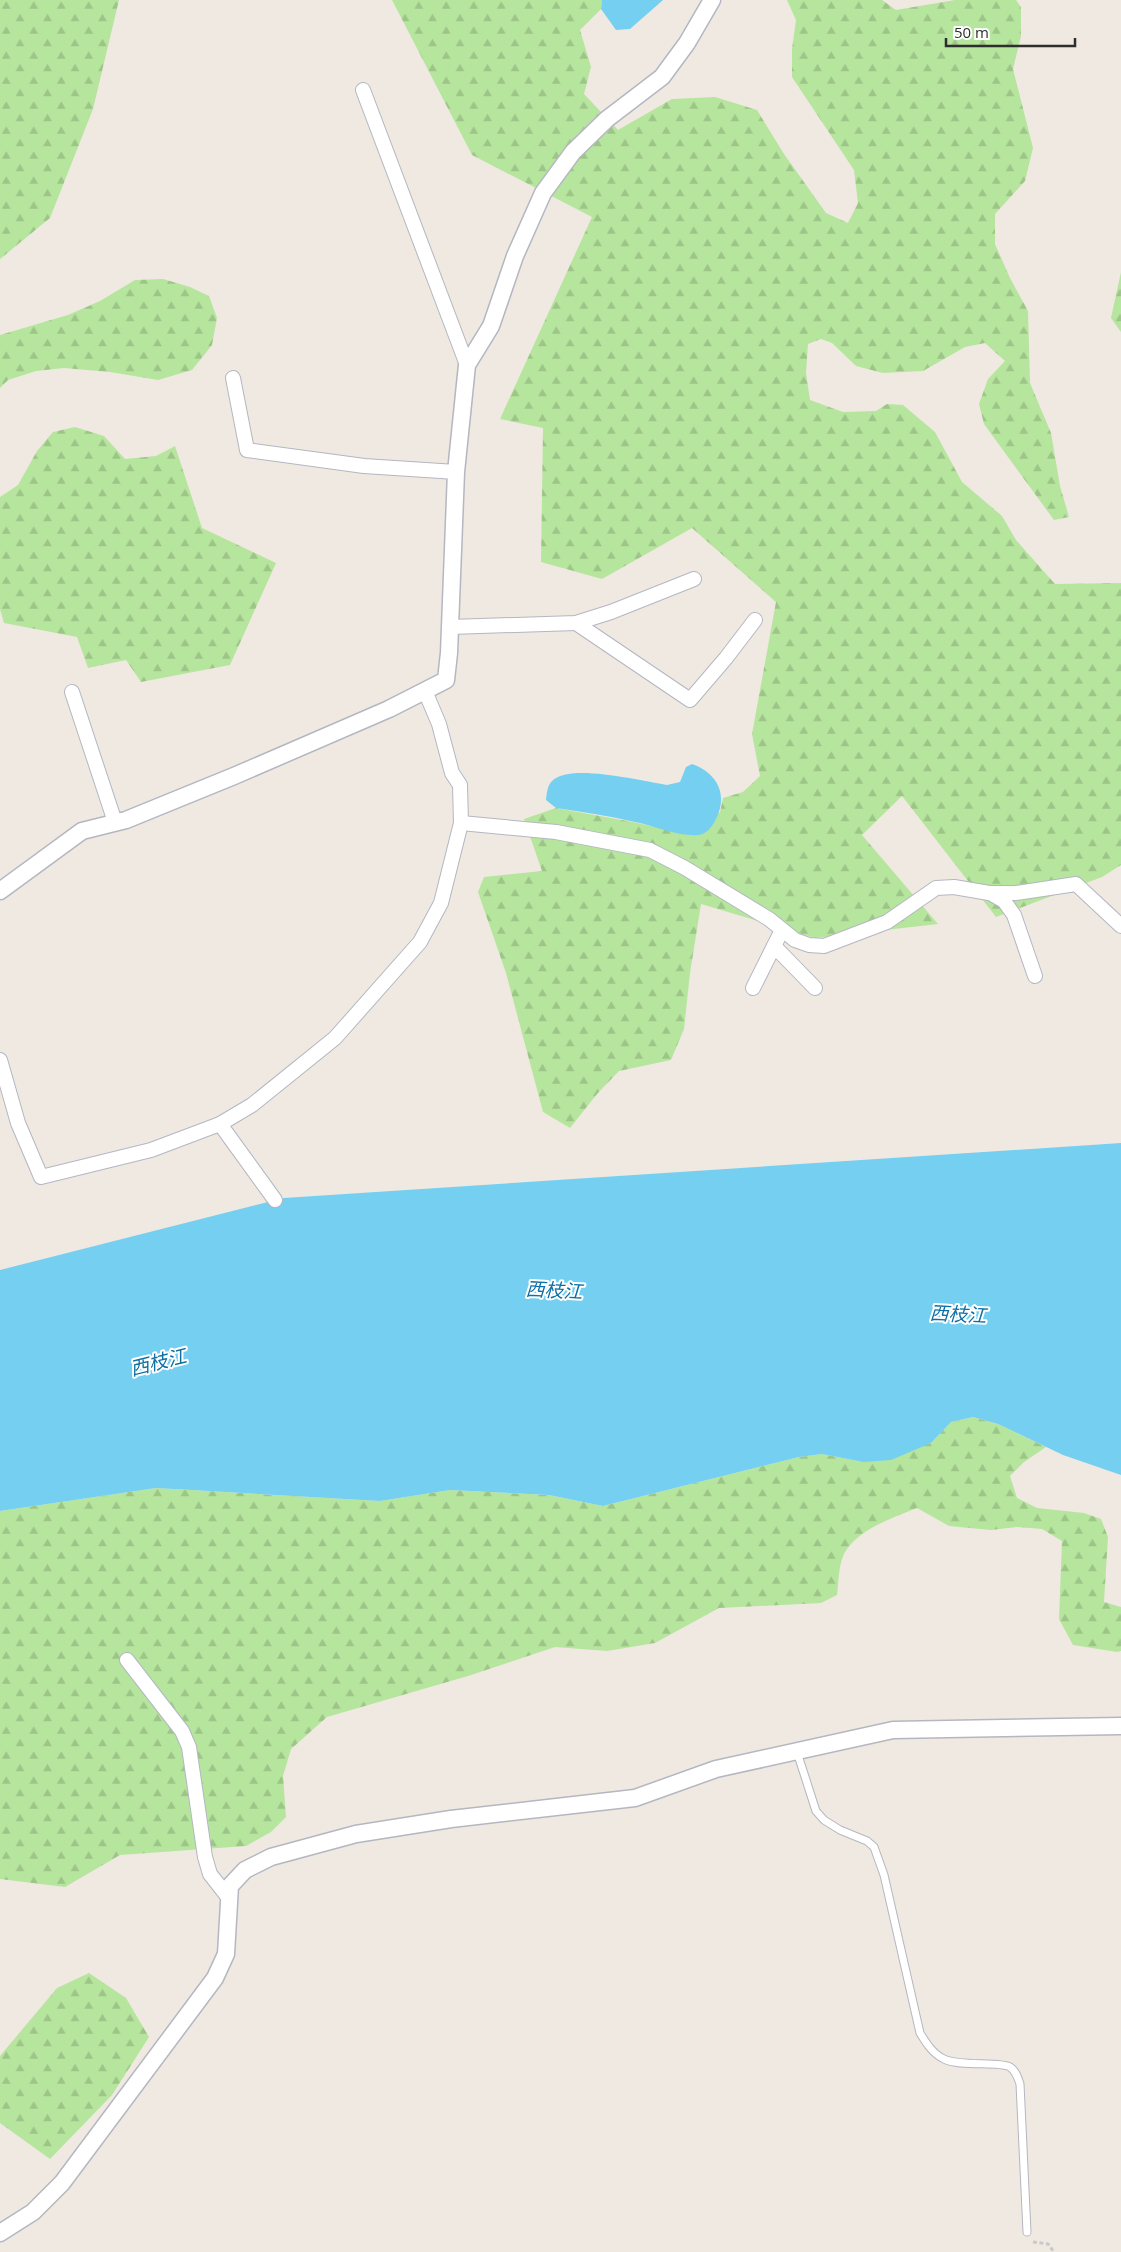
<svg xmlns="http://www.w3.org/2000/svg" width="1121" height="2252" font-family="'Open Sans','Noto Sans SC',sans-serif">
<defs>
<pattern id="forest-firs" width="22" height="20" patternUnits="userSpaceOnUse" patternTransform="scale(1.25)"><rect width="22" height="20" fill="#b6e59e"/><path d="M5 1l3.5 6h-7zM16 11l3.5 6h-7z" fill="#9dc588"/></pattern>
</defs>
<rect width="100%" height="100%" fill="#efe9e1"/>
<g fill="url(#forest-firs)">
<path d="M 0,0 L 119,0 L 93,109 L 50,218 L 0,259 Z"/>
<path d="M 392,0 L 602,0 L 601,9 L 580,30 L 591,67 L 584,94 L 618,130 L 672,99 L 715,97 L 757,110 L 784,154 L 826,213 L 848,223 L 858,203 L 854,170 L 792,77 L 792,49 L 796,20 L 787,0 L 882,0 L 896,10 L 955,0 L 1016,0 L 1021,7 L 1021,36 L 1013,69 L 1033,148 L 1025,181 L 995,214 L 995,244 L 1010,278 L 1028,311 L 1030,383 L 1051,433 L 1060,486 L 1069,517 L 1054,520 L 984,424 L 979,404 L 988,379 L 1005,361 L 985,343 L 965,347 L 923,371 L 883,373 L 856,366 L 832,343 L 821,339 L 808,344 L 806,373 L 810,400 L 843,412 L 876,411 L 887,404 L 903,405 L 935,432 L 962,482 L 1002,516 L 1016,540 L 1055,584 L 1121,583 L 1121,865 L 1102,877 L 996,917 L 902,796 L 862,835 L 938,924 L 815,938 L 701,904 L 690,973 L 684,1029 L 671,1060 L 619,1071 L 597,1094 L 570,1128 L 543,1112 L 506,973 L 478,892 L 484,877 L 542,871 L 524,819 L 556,808 L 633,822 L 691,835 L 720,812 L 723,798 L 743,792 L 760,776 L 752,734 L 776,602 L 692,528 L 602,579 L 541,562 L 543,428 L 500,419 L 592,217 L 472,155 Z"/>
<path d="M 1121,272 L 1121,332 L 1111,318 Z"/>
<path d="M 163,279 L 190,287 L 209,296 L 217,318 L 212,345 L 192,370 L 158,380 L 110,372 L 64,368 L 36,371 L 8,380 L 0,388 L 0,335 L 68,315 L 100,301 L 135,280 Z"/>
<path d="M 75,427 L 104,436 L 125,459 L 156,456 L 175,446 L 202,528 L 276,563 L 230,665 L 141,682 L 126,660 L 88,668 L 77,637 L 4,623 L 0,609 L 0,497 L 18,485 L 37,451 L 53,432 Z"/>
<path d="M 973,1417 L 998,1424 L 1046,1447 L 1024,1462 L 1010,1476 L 1017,1498 L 1037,1508 L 1084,1513 L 1101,1519 L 1108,1537 L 1104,1602 L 1121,1607 L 1121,1651 L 1117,1652 L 1073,1645 L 1059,1619 L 1062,1541 L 1042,1529 L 1017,1527 L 991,1530 L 949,1526 L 917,1508 C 893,1518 863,1527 847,1549 C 838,1561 839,1581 837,1595 L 821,1603 L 719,1608 L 655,1643 L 607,1651 L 555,1647 L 468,1676 L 327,1717 L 291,1749 L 283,1776 L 286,1817 L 271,1832 L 246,1846 L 120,1855 L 65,1887 L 0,1879 L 0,1511 L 156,1488 L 380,1501 L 450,1490 L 549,1495 L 603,1506 L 799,1457 L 822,1454 L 863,1462 L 931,1443 L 951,1422 Z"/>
<path d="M 89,1973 L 126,1998 L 149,2037 L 112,2095 L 50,2159 L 0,2123 L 0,2056 L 57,1988 Z"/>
</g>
<g fill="#75cff0">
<path d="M 602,0 L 663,0 L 630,29 L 616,30 L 601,9 Z"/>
<path d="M 692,764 C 718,773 729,796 715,821 C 712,827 706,834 699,835 C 679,837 655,826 635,822 C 609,816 583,812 556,808 L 546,800 C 547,790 548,781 558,777 C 581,766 641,781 667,785 L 680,782 L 686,767 Z"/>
<path d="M 1121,1143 L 1121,1475 L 1063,1455 L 998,1424 L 973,1417 L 951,1422 L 931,1443 L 891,1460 L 863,1462 L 822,1454 L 799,1457 L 603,1506 L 549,1495 L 450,1490 L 380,1501 L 156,1488 L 0,1511 L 0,1270 L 284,1198 Z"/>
</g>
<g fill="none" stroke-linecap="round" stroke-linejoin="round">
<defs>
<path id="service" d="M 797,1752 L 816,1811 L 824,1820 L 840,1830 L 867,1841 L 874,1847 L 884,1875 L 920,2033 C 926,2043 933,2054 944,2059 C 960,2067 999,2061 1010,2067 C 1016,2071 1018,2078 1020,2084 L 1027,2232"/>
<g id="minor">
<path d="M 363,90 L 467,365"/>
<path d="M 233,378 L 247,450 L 364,466 L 456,472"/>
<path d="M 576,623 L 690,700 L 726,658 L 755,620"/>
<path d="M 450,627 L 576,623 L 611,612 L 694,579"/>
<path d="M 72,692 L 115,822"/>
<path d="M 461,823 L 556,832 L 650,850 L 685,868 L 769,919 L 795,940 L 809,945 L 824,946 L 887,922 L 936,888 L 954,887 L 989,893 L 1016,893 L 1076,884 L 1121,926"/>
<path d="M 990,893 L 1004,901 L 1014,915 L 1035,976"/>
<path d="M 774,946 L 815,988"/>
<path d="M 753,988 L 782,930"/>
<path d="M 0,1060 L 18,1123 L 41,1177 L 151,1150 L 220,1124 L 252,1105 L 335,1038 L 420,942 L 441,903 L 461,823 L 460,785 L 452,773 L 439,724 L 425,691"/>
<path d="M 220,1124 L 275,1200"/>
<path d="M 127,1660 L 182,1731 L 189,1747 L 205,1857 L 210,1874 L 228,1897"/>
</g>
<g id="tertiary">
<path d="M 0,891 L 82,831 L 126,820 L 234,776 L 389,709 L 446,680 L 449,653 L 456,472 L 467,365 L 491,326 L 515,256 L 543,193 L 573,152 L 607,119 L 662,77 L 687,43 L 712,0"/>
<path d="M 0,2233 L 33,2212 L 62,2183 L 215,1978 L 226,1954 L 230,1886 L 245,1870 L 271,1857 L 356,1834 L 451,1819 L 635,1798 L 716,1769 L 893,1730 L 1121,1726"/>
</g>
</defs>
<use href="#service" stroke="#b4b7c1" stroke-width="9"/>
<use href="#minor" stroke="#b4b7c1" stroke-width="16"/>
<use href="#tertiary" stroke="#b4b7c1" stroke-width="19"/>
<path stroke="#c9c9c9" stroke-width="3" stroke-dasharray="4 2.5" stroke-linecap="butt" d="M 1033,2242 L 1048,2244 L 1054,2252"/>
<use href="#service" stroke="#fff" stroke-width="7"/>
<use href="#minor" stroke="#fff" stroke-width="14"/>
<use href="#tertiary" stroke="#fff" stroke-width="16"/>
</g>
<g text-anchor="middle" stroke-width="4" stroke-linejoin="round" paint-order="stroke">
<g font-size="19" font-style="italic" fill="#0d6fa3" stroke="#fff">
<text transform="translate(554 1290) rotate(3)" y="7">西枝江</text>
<text transform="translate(958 1314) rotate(3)" y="7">西枝江</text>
<text transform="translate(158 1362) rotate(-14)" y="7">西枝江</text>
</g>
</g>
<path d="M946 38v8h129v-8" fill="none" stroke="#2e2e2e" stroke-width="2.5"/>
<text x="954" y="38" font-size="15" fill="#2e2e2e" stroke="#ffffff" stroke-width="4" paint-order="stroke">50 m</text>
</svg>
